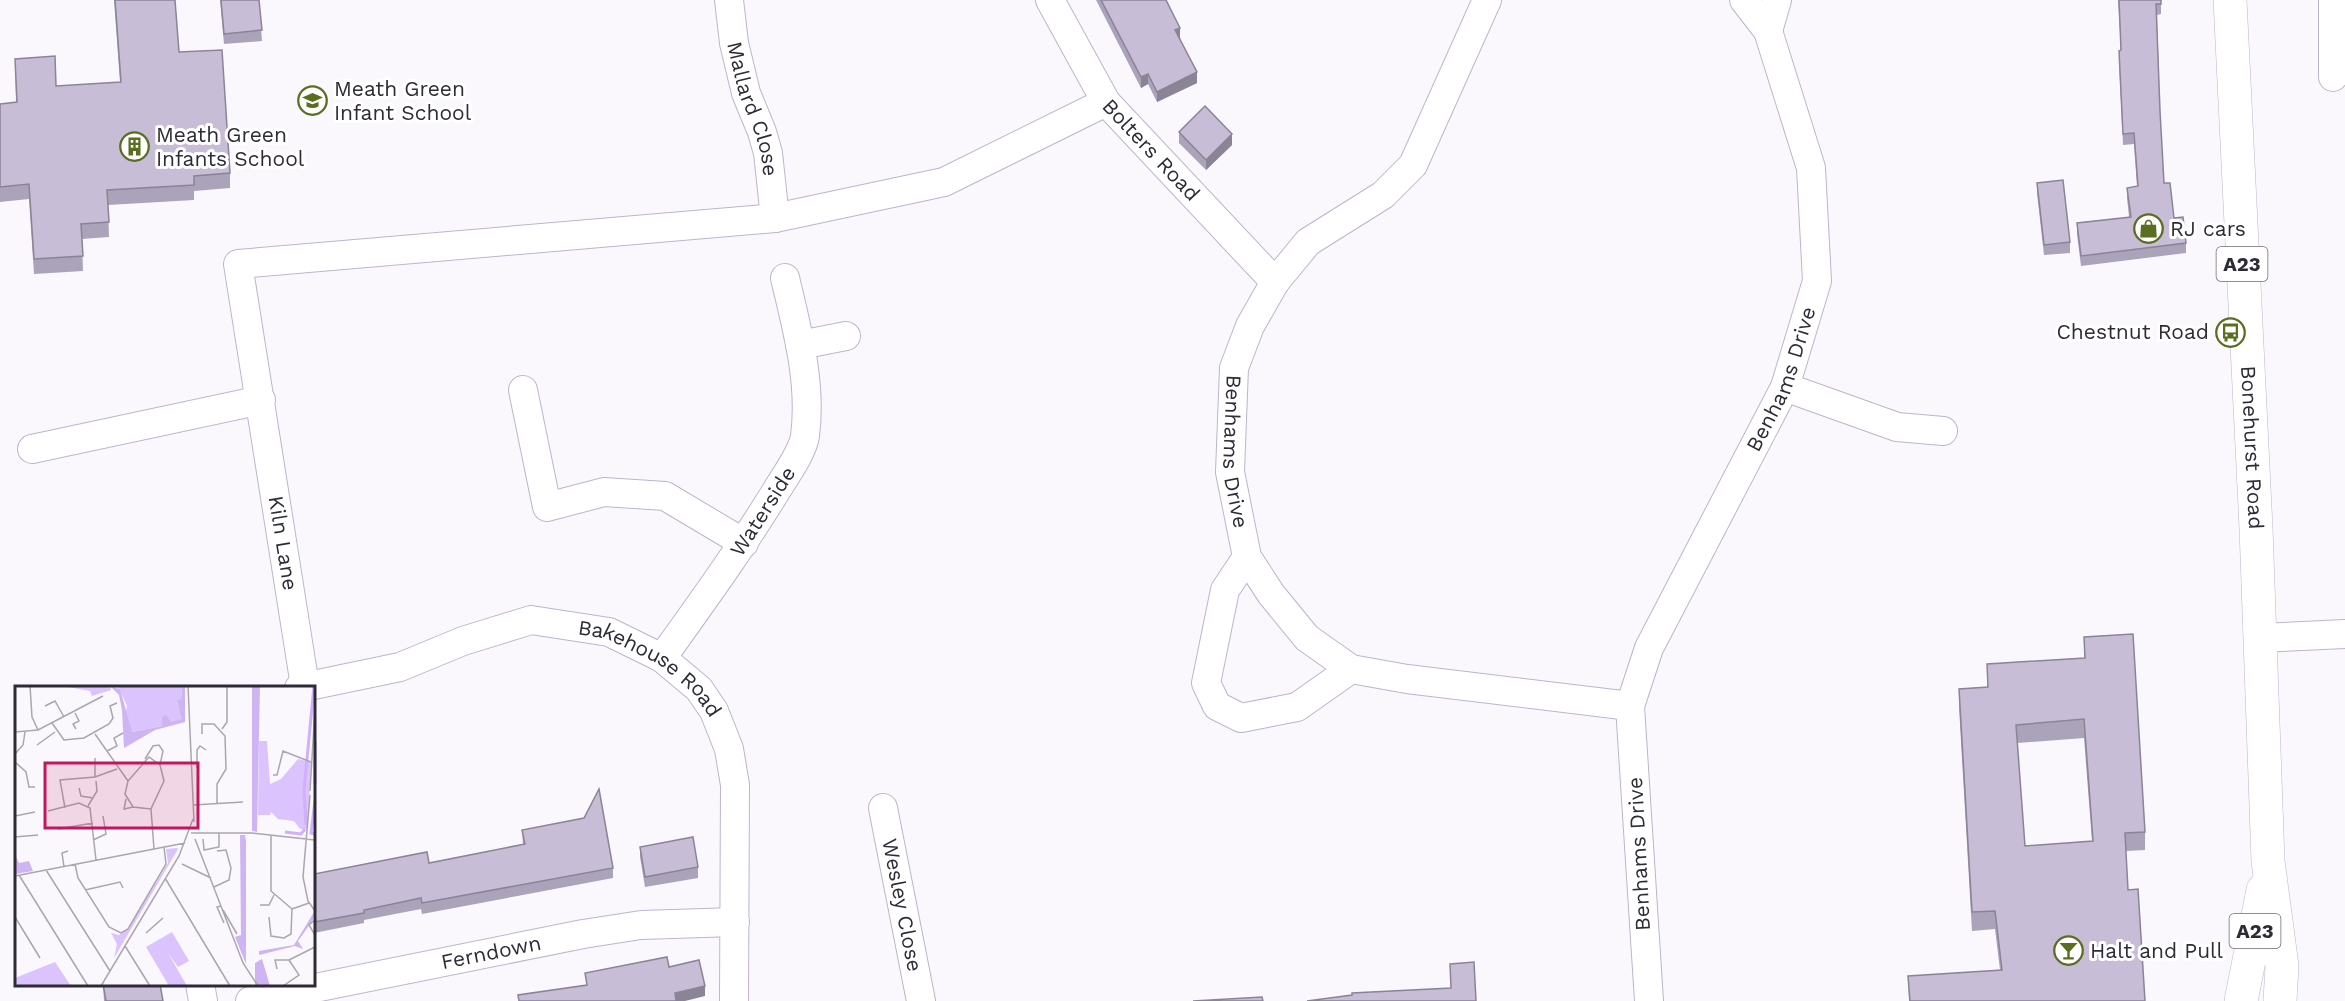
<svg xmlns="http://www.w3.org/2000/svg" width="2345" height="1001" font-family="'Work Sans',sans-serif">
<rect width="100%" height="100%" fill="#faf8fd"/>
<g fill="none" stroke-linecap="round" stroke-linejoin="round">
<defs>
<g id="street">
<path id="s1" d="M 729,0 L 734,43 L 746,93 L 762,132 L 768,153 L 775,218"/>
<path id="s2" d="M 1050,0 L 1106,102 L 1275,282"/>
<path id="s3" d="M 1487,0 L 1413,165 L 1383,195 L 1308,242 L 1275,282 L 1250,326 L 1234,368 L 1230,472 L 1247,557 L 1271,594 L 1307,638 L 1351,669 L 1407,679 L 1630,706"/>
<path d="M 2333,0 L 2333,77"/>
<path d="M 1768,31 L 1777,0"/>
<path d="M 800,345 L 846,336"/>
<path d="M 1785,387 L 1897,427 L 1943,431"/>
<path d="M 523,390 L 547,507 L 604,492 L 665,496 L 744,543"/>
<path d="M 32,449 L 261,400"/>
<path d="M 1247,557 L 1225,590 L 1206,683 L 1217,706 L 1241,718 L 1297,707 L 1351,669"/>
<path d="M 2261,638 L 2345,634"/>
<path id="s4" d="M 662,658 C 702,602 742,547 778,488 C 786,475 803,451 805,436 C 812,383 797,329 785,278"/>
<path d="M 305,686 L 238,264 L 775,218 L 944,182 L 1106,102"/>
<path id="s5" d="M 299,688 L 400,667 L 463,641 L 531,620 L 609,632 L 662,658 L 699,689 L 714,711 L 729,749 L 735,785 L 734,1001"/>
<path id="s6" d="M 883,808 L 921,1001"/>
<path d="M 200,984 L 203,1001"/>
<path id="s7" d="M 250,1001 L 583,934 L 641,925 L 735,922"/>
<path id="s8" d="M 1649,1001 L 1630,706 L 1649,648 L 1785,387 L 1817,281 L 1811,168 L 1768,31 L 1744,0"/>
</g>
<g id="primary">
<path id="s9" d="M 2230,0 L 2256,528 L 2268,861 L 2282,966 L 2280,1001"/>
<path d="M 2241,1001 L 2263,890"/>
</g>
</defs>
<use href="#street" stroke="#beb4cd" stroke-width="30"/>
<use href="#primary" stroke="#beb4cd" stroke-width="34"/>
<use href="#street" stroke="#fff" stroke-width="28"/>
<use href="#primary" stroke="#fff" stroke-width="33"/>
</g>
<g fill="#aba3b9" fill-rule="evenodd">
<path d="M 114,0 L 175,0 L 179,52 L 230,173 L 230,188 L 194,191 L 194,200 L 108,205 L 109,237 L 82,239 L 83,271 L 34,274 L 29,199 L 0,202 L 0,104 L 16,102 L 15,59 L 56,86 L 120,82 Z"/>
<path d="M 220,0 L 259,0 L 262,41 L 224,44 Z"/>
<path d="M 1096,0 L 1166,0 L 1197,83 L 1157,102 L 1148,84 L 1141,88 Z"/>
<path d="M 2118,0 L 2161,0 L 2161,14 L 2157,15 L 2160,111 L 2164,183 L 2174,218 L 2186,243 L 2186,253 L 2081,266 L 2077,234 L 2077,223 L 2129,217 L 2127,198 L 2127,188 L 2137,187 L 2134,144 L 2123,145 L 2119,61 L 2119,51 L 2121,50 Z"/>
<path d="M 1179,132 L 1232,145 L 1206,170 L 1179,143 Z"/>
<path d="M 2037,183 L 2070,242 L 2070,253 L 2044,255 L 2037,193 Z"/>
<path d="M 2084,637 L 2145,832 L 2145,850 L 2126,851 L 2128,890 L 2145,1001 L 1909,1001 L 1908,976 L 2000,970 L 1995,929 L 1972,931 L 1959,707 L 1959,689 L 1987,687 L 1987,664 L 2084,658 ZM 2084,738 L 2092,841 L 2025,846 L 2017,743 Z"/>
<path d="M 522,830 L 613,868 L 613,878 L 422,914 L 421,909 L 364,920 L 364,923 L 314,933 L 314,874 L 429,863 L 523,845 Z"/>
<path d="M 640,847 L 698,867 L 698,878 L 645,887 L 640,857 Z"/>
<path d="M 103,984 L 163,1001 L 104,1001 Z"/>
</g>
<g fill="#8b8496">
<path d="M 1180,28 L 1180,38 L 1175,41 L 1175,30 Z"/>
<path d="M 1197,72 L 1197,83 L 1157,102 L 1157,92 Z"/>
<path d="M 1148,74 L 1148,84 L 1141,88 L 1141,77 Z"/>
<path d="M 1232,134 L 1232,145 L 1206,170 L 1206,160 Z"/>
<path d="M 705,986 L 705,996 L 685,1001 L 675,1001 L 675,993 Z"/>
</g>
<g fill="#c7bdd7" stroke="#8b8496" stroke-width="1.5" fill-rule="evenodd">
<path d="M 115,0 L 175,0 L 179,52 L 222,50 L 230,173 L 194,176 L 194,185 L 107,190 L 109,222 L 81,224 L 83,256 L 34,259 L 29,184 L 0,187 L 0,104 L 17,102 L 15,59 L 55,56 L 56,86 L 121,82 Z"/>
<path d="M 221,0 L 259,0 L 262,30 L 224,34 Z"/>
<path d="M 1101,0 L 1166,0 L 1180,28 L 1175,30 L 1197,72 L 1157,92 L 1148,74 L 1141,77 Z"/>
<path d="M 2119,0 L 2161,0 L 2161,4 L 2156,4 L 2160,111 L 2164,183 L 2170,183 L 2174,218 L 2183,217 L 2186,243 L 2081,256 L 2077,223 L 2131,217 L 2127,188 L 2138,186 L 2134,133 L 2123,134 L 2119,51 L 2121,50 Z"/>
<path d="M 1205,106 L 1232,134 L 1206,160 L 1179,132 Z"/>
<path d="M 2063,180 L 2070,242 L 2044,245 L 2037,183 Z"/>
<path d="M 2133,634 L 2145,832 L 2125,833 L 2128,890 L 2138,889 L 2145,1001 L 1910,1001 L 1908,976 L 2002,970 L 1995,911 L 1972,912 L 1959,689 L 1988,687 L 1987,664 L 2085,658 L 2084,637 ZM 2084,719 L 2093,841 L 2025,846 L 2016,725 Z"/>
<path d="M 599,789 L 613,868 L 422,903 L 421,898 L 364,910 L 364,913 L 314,922 L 314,874 L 427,852 L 429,863 L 525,844 L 522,830 L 584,818 Z"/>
<path d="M 693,837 L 698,867 L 645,877 L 640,847 Z"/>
<path d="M 667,957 L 669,967 L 699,960 L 705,986 L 675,993 L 676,1001 L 519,1001 L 518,995 L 587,985 L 585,973 Z"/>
<path d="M 1474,962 L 1476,1001 L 1307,1001 L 1352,995 L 1352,993 L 1451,988 L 1450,964 Z"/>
<path d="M 103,984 L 160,984 L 163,1001 L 106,1001 Z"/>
<path d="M 1262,997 L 1263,1001 L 1193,1001 Z"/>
</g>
<defs>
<symbol id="school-ring" viewBox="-11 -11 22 22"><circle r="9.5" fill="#fff" stroke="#596e1e" stroke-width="1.5"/><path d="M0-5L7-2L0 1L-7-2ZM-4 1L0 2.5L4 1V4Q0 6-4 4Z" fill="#596e1e"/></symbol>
<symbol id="building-ring" viewBox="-11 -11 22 22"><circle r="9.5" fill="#fff" stroke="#596e1e" stroke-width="1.5"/><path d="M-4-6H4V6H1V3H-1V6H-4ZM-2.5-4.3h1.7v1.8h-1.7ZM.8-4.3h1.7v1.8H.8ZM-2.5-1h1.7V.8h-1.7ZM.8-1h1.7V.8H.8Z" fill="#596e1e"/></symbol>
<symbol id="shop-ring" viewBox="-11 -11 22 22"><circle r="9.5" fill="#fff" stroke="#596e1e" stroke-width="1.5"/><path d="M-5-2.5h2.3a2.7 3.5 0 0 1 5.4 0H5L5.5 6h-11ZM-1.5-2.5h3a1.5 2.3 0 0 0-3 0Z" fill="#596e1e"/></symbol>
<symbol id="bus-ring" viewBox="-11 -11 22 22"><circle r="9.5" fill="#fff" stroke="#596e1e" stroke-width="1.5"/><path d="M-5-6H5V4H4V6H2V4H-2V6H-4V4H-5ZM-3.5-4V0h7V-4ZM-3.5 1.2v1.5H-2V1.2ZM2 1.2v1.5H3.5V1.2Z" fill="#596e1e"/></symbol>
<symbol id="bar-ring" viewBox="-11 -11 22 22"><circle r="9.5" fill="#fff" stroke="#596e1e" stroke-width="1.5"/><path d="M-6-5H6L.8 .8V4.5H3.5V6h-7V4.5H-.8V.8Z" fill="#596e1e"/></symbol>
</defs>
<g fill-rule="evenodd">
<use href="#school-ring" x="296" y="84" width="33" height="33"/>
<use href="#building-ring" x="118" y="130" width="33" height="33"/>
<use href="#shop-ring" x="2132" y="212" width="33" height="33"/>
<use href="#bus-ring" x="2214" y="316" width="33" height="33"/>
<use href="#bar-ring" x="2052" y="934" width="33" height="33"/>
</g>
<g text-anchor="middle" stroke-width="6" stroke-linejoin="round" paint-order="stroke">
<g fill="#fff" stroke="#6d6b72" stroke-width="1.5">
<rect x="2216.5" y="247" width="51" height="34" rx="4.5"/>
<rect x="2229.5" y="914" width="51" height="34" rx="4.5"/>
</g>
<g font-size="20" font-weight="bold" fill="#2f2b36">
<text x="2242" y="271">A23</text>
<text x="2255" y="938">A23</text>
</g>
<g font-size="21" fill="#2f2b36" stroke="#fff" text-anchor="start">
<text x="334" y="96">Meath Green<tspan x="334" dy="24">Infant School</tspan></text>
<text x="156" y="142">Meath Green<tspan x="156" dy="24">Infants School</tspan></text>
<text x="2170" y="236">RJ cars</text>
<text x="2209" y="339" text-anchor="end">Chestnut Road</text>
<text x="2090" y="958">Halt and Pull</text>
</g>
<g font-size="21" fill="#2f2b36" stroke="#fff">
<text dy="7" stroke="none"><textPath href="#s1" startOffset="112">Mallard Close</textPath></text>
<text dy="7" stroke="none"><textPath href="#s2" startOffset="182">Bolters Road</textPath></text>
<text dy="7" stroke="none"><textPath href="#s8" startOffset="657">Benhams Drive</textPath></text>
<text dy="7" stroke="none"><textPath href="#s9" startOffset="448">Bonehurst Road</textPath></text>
<text dy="7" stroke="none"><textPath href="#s3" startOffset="543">Benhams Drive</textPath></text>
<text dy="7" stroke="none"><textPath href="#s4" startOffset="178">Waterside</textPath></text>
<text transform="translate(283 543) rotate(81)" y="7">Kiln Lane</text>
<text dy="7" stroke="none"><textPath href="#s5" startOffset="375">Bakehouse Road</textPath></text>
<text transform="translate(1639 854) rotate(-93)" y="7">Benhams Drive</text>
<text dy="7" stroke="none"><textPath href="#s6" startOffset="99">Wesley Close</textPath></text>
<text dy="7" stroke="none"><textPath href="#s7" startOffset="246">Ferndown</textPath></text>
</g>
</g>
<g transform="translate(15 686)">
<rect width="300" height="300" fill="#faf8fd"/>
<path d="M 48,0 L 95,0 L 96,4 L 77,10 L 75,5 ZM 103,0 L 167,0 L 166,13 L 162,15 L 166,33 L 156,37 L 147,31 L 147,40 L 116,46 L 110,30 L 112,20 ZM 244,55 L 252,55 L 255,98 L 266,93 L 283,73 L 296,76 L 293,143 L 285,143 L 279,135 L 263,133 L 256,126 L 255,129 L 243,129 ZM 162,162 L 163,163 L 99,272 L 102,258 L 96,247 L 104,249 L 113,243 L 153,177 L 151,163 ZM 157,246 L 174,275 L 163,281 L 153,267 L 172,300 L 154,300 L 131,261 ZM 40,276 L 56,300 L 0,300 L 0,292 Z" fill="#dbc3fe"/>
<path d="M 95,0 L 105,3 L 117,46 L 147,40 L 147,31 L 151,29 L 156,36 L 166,33 L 162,14 L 166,13 L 167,0 L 170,0 L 170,36 L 140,44 L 109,62 L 107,24 L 104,9 ZM 237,0 L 245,0 L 242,146 L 237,145 ZM 225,149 L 230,149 L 231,155 L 231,278 L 220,251 L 226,249 ZM 0,169 L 4,177 L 14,175 L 18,185 L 0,188 ZM 299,226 L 298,234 L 283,255 L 288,263 L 280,260 L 244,269 L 244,265 L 279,259 ZM 247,273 L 255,300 L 240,300 L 240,277 Z" fill="#ceb4f3"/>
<path fill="none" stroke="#d0affd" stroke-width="3" d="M 300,56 L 300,98M 300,115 L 296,147 L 300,148M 291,139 L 289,104 L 299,0M 270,146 L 286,148 L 290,143"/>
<path fill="none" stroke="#a9a6ad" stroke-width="1.5" d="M 15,0 L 17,31 L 23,44M 173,0 L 179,136M 30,20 L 40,15 L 49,31M 60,27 L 64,35 L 58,38 L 61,43M 37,37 L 49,54 L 69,52 L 94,38 L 98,32 L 95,20 L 102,17M 207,43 L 212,36 L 212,0M 0,46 L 23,44 L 88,10M 80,48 L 113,95M 187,48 L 187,38 L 199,38 L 210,50 L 211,83 L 202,98 L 202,117M 22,59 L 40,46M 92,65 L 102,60 L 99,52 L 108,47M 0,68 L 8,59 L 10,46M 80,72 L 80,91M 130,73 L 138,60 L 144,59 L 148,65 L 145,79M 0,76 L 11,86 L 14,101 L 20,101M 182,82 L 182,64 L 185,60 L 191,64M 258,89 L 262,89 L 268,65 L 296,76M 64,102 L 66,110 L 78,112M 295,105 L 300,22M 295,109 L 288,191 L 293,215 L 300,225M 111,113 L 109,123 L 118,121M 178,119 L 228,116M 73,120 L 82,105 L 81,95M 50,122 L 45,94 L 80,91 L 102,83M 136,123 L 118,121 L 110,108 L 113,95 L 134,71 L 145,79 L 149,95 L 136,123 L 139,163M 33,125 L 64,117 L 75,122 L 81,174M 0,130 L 0,151 L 23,149M 0,130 L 20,126M 43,143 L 78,137M 176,147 L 237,147 L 300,154M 180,153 L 228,277 L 243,300M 188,153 L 189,164 L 204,161 L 204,147M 78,154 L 91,148 L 88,130M 60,178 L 63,192 L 94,241 L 106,247 L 113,243 L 151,178 L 149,161M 167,178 L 196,192M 49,181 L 47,167 L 53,165M 31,184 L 95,285M 4,189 L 73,300M 0,190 L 170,157M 150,192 L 215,300M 199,201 L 214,194 L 216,182 L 211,164 L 202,165M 70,204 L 105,196 L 108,202M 245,219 L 254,219 L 259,209M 206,220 L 202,221 L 209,237M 277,223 L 294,217M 208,224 L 222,248M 0,231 L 25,272M 254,231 L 256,250 L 269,252 L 276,248 L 277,223 L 256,205 L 256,149M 300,234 L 294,239 L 300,249M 131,247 L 148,232M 110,260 L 135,300M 274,274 L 300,261M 262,283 L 260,274 L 274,274M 86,300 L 164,170 L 178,133M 268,300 L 284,289 L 274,274"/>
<path fill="#c2185b" fill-opacity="0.15" stroke="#c2185b" stroke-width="3" d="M 30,77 L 183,77 L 183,142 L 30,142 Z"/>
<rect width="300" height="300" fill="none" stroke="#2f2b36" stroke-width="3"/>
</g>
</svg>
